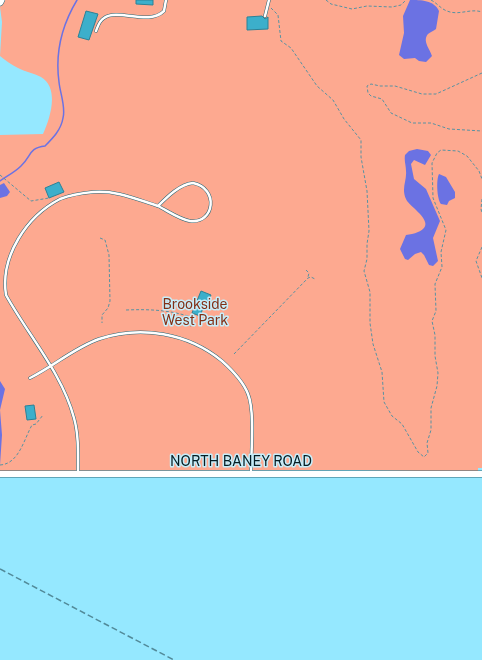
<svg xmlns="http://www.w3.org/2000/svg" width="482" height="660" font-family="'Public Sans',sans-serif">
<rect width="100%" height="100%" fill="#95e8ff"/>
<path fill="#fda990" d="M 4,0 L 482,0 L 482,468 L 478,468 L 478,472 L 354,470 L 0,471 L 0,135 L 43,134 C 50,119 60,88 41,77 C 34,73 25,72 18,68 C 12,65 5,60 0,56 L 2,22 L 0,7 Z"/>
<g fill="#6b72e3">
<path d="M 410,0 C 421,0 434,0 439,11 L 436,29 C 434,31 430,32 428,34 C 422,41 430,49 432,56 L 426,62 L 419,61 L 415,58 L 404,59 L 399,55 L 404,33 L 403,16 Z"/>
<path d="M 417,149 L 428,151 L 431,155 L 425,165 L 414,160 L 411,164 L 414,179 L 426,189 L 440,221 L 433,238 L 438,261 L 433,266 L 429,265 L 424,255 L 421,252 L 415,254 L 408,260 L 405,259 L 400,249 L 406,235 C 410,234 414,234 418,232 C 439,223 409,207 406,199 C 401,188 407,181 406,171 C 406,165 404,161 405,155 L 409,151 Z"/>
<path d="M 439,174 L 446,177 L 455,192 L 455,198 L 449,201 L 447,205 L 441,204 C 437,199 436,180 439,174 Z"/>
<path d="M 4,183 L 10,192 L 7,196 L 0,198 L 0,185 Z"/>
<path d="M 0,381 L 5,389 L 0,410 L 2,435 L 0,465 Z"/>
</g>
<g fill="none" stroke-linecap="round" stroke-linejoin="round">
<path stroke="#6b72e3" stroke-width="1.5" d="M 0,181 C 7,176 15,172 21,166 C 32,156 28,148 45,146 C 53,138 61,130 63,118 C 66,107 60,93 59,82 C 55,53 62,25 77,0"/>
</g>
<g fill="#3cafcb" stroke="#2b8297">
<path d="M 136,0 L 153,0 L 153,5 L 136,4 Z"/>
<path d="M 86,11 L 98,14 L 89,40 L 78,37 Z"/>
<path d="M 262,16 L 265,19 L 268,17 L 268,29 L 247,30 L 247,17 Z"/>
<path d="M 59,182 L 64,192 L 49,198 L 45,188 Z"/>
<path d="M 201,291 L 211,295 L 207,304 L 205,303 L 200,316 L 192,313 Z"/>
<path d="M 34,405 L 36,419 L 27,420 L 25,406 Z"/>
</g>
<g fill="none" stroke-linecap="round" stroke-linejoin="round">
<defs>
<g id="service">
<path d="M 265,16 L 269,0"/>
<path d="M 96,31 C 98,26 99,21 104,18 C 118,8 149,26 164,11 L 166,0"/>
<path d="M 193,183 C 219,188 215,224 190,221 C 179,219 168,211 158,206 C 167,197 180,184 193,183 Z"/>
<path d="M 30,378 C 54,366 74,348 99,339 C 141,325 188,333 222,361 C 232,370 243,381 248,394 C 255,411 251,453 251,473"/>
<path d="M 78,473 C 78,455 79,436 74,418 C 62,373 28,335 6,295 C 0,256 27,216 60,199 C 70,195 82,193 93,192 C 116,190 136,199 158,206"/>
</g>
<path id="tertiary" d="M 0,474 L 482,474"/>
<path id="secondary" d="M 0,2 L 1,0"/>
</defs>
<use href="#service" stroke="#2a6574" stroke-width="3.5"/>
<use href="#tertiary" stroke="#2a6574" stroke-width="7"/>
<use href="#secondary" stroke="#2a6574" stroke-width="8"/>
<g stroke="#5892a2" stroke-width="1" stroke-dasharray="3 2" stroke-linecap="butt">
<path d="M 326,0 L 331,4 L 352,9 L 367,6 L 392,7 L 401,5 L 406,0"/>
<path d="M 431,0 C 437,3 441,9 447,11 C 459,16 470,8 482,12"/>
<path d="M 271,8 L 278,15 L 281,41 L 291,48 L 317,86 L 333,100 L 344,119 L 361,140 L 361,157 L 367,191 L 369,231 L 367,244 L 367,259 L 364,271 L 370,292 L 370,323 L 373,344 L 382,372 L 384,402 L 392,416 L 402,424 L 418,452 L 424,457 L 428,453 L 427,443 L 431,430 L 431,408 L 437,386 L 438,373 L 435,356 L 435,335 L 432,321 L 436,311 L 435,284 L 442,267 L 441,252 L 446,230 L 433,198 L 432,163 L 437,153 L 441,150 L 458,151 L 467,156 L 479,171 L 482,179"/>
<path d="M 482,73 L 436,94 L 422,94 L 395,86 L 380,86 L 371,84 L 367,86 L 368,93 L 371,96 L 382,99 L 391,113 L 412,123 L 431,123 L 449,129 L 482,131"/>
<path d="M 0,175 L 31,201 L 49,198"/>
<path d="M 482,199 L 481,209 L 482,213"/>
<path d="M 100,238 L 105,240 L 109,255 L 110,301 L 108,308 L 102,315 L 102,323"/>
<path d="M 482,247 L 476,261 L 482,278"/>
<path d="M 306,270 L 309,273 L 308,277"/>
<path d="M 126,310 C 150,309 171,310 194,318 L 190,328"/>
<path d="M 234,354 L 308,278 L 311,277 L 315,279"/>
<path d="M 0,465 C 19,464 24,439 32,425 L 36,424 L 43,415"/>
</g>
<use href="#service" stroke="#fff" stroke-width="2.5"/>
<use href="#tertiary" stroke="#fff" stroke-width="6"/>
<use href="#secondary" stroke="#fff" stroke-width="7"/>
<path stroke="#528a99" stroke-width="1.5" stroke-dasharray="6 3" stroke-linecap="butt" d="M 0,569 L 174,660"/>
</g>
<g text-anchor="middle" stroke-width="3" stroke-linejoin="round" paint-order="stroke">
<g font-size="14" fill="#823016" stroke="#c7eefa">
<text x="195" y="309">Brookside<tspan x="195" dy="16">West Park</tspan></text>
</g>
<g font-size="14" fill="#051d23" stroke="#c7eefa">
<text x="241" y="466">NORTH BANEY ROAD</text>
</g>
</g>
</svg>
